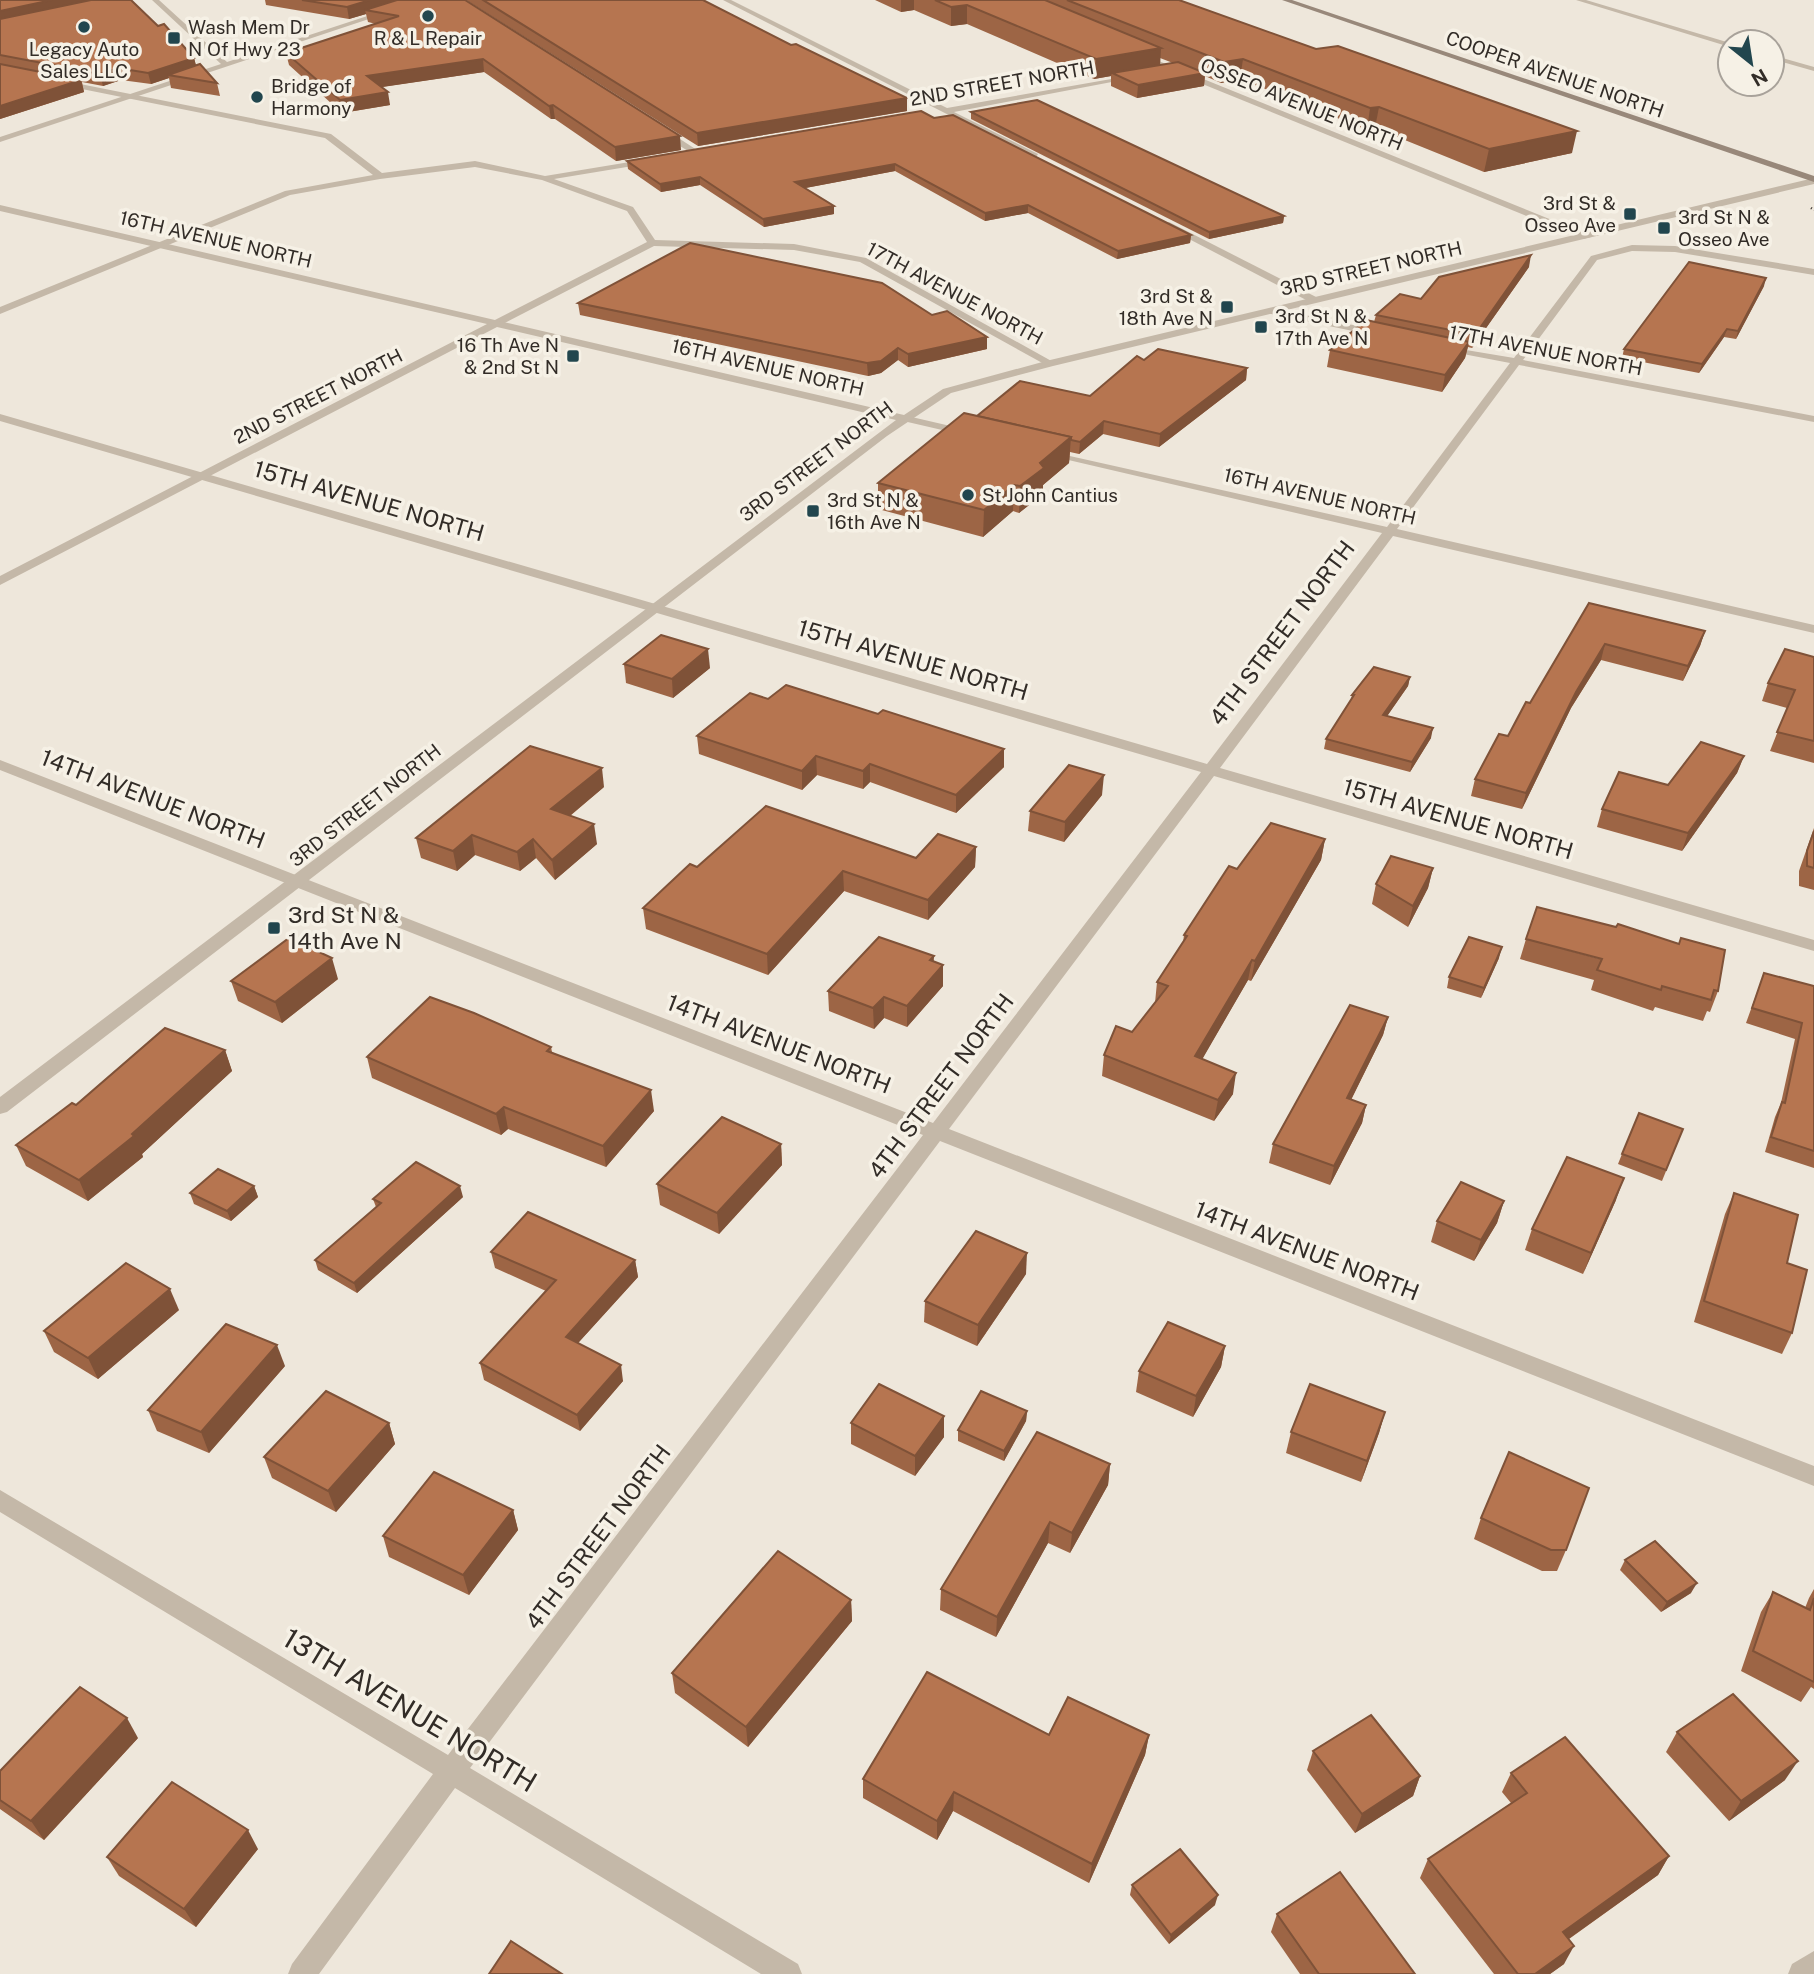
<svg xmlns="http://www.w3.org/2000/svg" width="1814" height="1974" font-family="'Public Sans',sans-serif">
<rect width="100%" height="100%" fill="#eee7db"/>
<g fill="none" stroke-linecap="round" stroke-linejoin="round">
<g fill="#c4b8a8" fill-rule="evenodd">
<path d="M 723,0 L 731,0 L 947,108 L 1134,75 L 1138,77 L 954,112 L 1038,154 L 1035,159 Z"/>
<path d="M 1576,0 L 1586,0 L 1730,43 L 1730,47 Z"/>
<path d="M 1139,53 L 1589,235 L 1591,237 L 1583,239 L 1136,57 Z"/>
<path d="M 1772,55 L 1814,67 L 1814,71 L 1772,59 Z"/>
<path d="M 60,80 L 331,134 L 382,173 L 475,161 L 545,176 L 654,158 L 651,163 L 554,179 L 633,207 L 655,240 L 794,244 L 866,258 L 1055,363 L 1046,365 L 860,262 L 794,250 L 654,246 L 499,326 L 491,326 L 491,322 L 647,242 L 627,211 L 542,180 L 475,167 L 380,179 L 290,195 L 0,314 L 0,307 L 285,191 L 373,175 L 325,138 L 57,84 Z"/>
<path d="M 657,128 L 663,128 L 700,152 L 693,154 L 657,132 Z"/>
<path d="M 1169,222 L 1320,299 L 1321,301 L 1312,303 L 1166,227 L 1164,225 Z"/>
<path d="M 1632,245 L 1675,246 L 1814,269 L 1814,275 L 1675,252 L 1632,251 L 1597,260 L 1523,360 L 1814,416 L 1814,422 L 1519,365 L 1397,529 L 1814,625 L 1814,633 L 1393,536 L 1220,768 L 1814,940 L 1814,951 L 1214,776 L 949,1129 L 1814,1466 L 1814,1486 L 940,1141 L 470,1768 L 798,1964 L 802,1974 L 761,1974 L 455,1788 L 319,1974 L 288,1974 L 292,1964 L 433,1774 L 0,1512 L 0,1490 L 448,1755 L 923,1135 L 0,770 L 0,760 L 933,1123 L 1201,772 L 0,421 L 0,414 L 1207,764 L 1382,533 L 1047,455 L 1041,452 L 1043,450 L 1387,527 L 1510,363 L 1442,350 L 1442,346 L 1514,358 L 1591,256 Z"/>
<path d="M 1271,308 L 1377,330 L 1382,333 L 1377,336 L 1267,313 L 1266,311 Z"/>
<path d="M 903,415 L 972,431 L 974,433 L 968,436 L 899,420 L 899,416 Z"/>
<path d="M 1814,1951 L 1814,1974 L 1788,1974 L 1792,1964 Z"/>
</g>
<g fill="#c4b8a8" fill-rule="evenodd">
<path d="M 152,0 L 159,0 L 227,62 L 416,0 L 426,0 L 0,142 L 0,137 L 221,64 Z"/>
<path d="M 1814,178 L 1814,184 L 1053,366 L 951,393 L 887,436 L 7,1112 L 0,1114 L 0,1097 L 896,420 L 497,327 L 0,585 L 0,576 L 487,324 L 0,211 L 0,205 L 904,415 L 943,389 L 1046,361 Z"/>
</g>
<path fill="#98887a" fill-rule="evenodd" d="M 1282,0 L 1292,0 L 1814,176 L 1814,182 Z"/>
<path stroke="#322c27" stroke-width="2.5" stroke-dasharray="1 2.5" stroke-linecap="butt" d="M 1811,208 L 1814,210"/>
</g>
<g fill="#9d6545" fill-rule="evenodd">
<path d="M 0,0 L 158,26 L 194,58 L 196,66 L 217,83 L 220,96 L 171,88 L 169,78 L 151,84 L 121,80 L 103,86 L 82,82 L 84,92 L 0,119 Z"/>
<path d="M 265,0 L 465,0 L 681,150 L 616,161 L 555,119 L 551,119 L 484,72 L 381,87 L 390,105 L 342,113 L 289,65 L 286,53 L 376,24 L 368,22 L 366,14 L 349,19 L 266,5 Z"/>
<path d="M 466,0 L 703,0 L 907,111 L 698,146 Z"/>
<path d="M 875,0 L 1179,0 L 1572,153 L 1484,172 L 1375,128 L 1367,130 L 1240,79 L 1221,83 L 1205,76 L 1204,86 L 1137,98 L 1111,86 L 1111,76 L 1094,79 L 967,24 L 951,26 L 914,10 L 901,12 ZM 1160,58 L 1173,63 L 1160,65 Z"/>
<path d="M 971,112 L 1284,216 L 1283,223 L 1209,239 L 971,119 Z"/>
<path d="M 934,118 L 1191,235 L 1190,243 L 1117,259 L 1028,213 L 985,221 L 895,171 L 805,188 L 834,214 L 764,227 L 700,185 L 661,192 L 628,169 L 627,161 Z"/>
<path d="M 1529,267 L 1472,348 L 1468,347 L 1465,358 L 1442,392 L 1327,367 L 1330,350 L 1374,322 L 1376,315 L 1421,299 Z"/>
<path d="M 1764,286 L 1736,339 L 1724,337 L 1699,373 L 1622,358 L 1624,349 Z"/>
<path d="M 578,303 L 987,349 L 908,367 L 898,360 L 881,373 L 868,376 L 580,315 Z"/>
<path d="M 1144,360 L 1247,368 L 1246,380 L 1159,447 L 1103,434 L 1079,454 L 1070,452 L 1069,463 L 1043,485 L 1043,494 L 1019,513 L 1013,511 L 983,537 L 878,509 L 878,483 L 977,416 L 1090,396 Z"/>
<path d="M 1589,603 L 1705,631 L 1700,646 L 1683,681 L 1601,660 L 1571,708 L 1522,809 L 1471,796 L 1475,779 L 1508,736 L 1530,703 Z"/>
<path d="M 1814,657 L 1814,763 L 1770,751 L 1787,708 L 1762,701 L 1768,683 Z"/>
<path d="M 624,664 L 710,668 L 673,698 L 626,683 Z"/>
<path d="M 1410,677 L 1408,686 L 1387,716 L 1431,738 L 1410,772 L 1324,749 L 1326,739 L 1351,700 L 1352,695 Z"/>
<path d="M 768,699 L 878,714 L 1004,749 L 1004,767 L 956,813 L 870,782 L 863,789 L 817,775 L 802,790 L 699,754 L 697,736 Z"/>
<path d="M 1744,756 L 1737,773 L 1682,851 L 1597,827 L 1602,809 Z"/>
<path d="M 604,787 L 570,816 L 597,844 L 555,880 L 536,858 L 520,871 L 475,855 L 457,871 L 421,858 L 416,838 Z"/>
<path d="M 1102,795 L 1064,842 L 1028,831 L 1030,811 Z"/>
<path d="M 1814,828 L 1814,890 L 1799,886 L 1799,871 Z"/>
<path d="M 1325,839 L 1321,860 L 1251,981 L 1248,980 L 1202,1059 L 1233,1094 L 1214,1121 L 1102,1076 L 1104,1055 L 1132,1032 L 1155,1003 L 1157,982 L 1183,943 L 1184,935 L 1237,869 Z"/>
<path d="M 976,847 L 975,867 L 928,920 L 844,891 L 768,975 L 646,929 L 643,908 L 697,867 L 916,858 Z"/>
<path d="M 1433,868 L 1428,888 L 1408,927 L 1372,904 L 1376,884 Z"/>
<path d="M 1526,939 L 1718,991 L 1710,1012 L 1707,1011 L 1703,1021 L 1655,1007 L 1653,1011 L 1591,990 L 1594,980 L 1520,959 Z"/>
<path d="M 1499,958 L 1481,998 L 1447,988 L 1449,977 Z"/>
<path d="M 933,961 L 943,965 L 943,986 L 907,1027 L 884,1018 L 874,1029 L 829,1011 L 828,991 Z"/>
<path d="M 1764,973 L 1814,986 L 1814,1168 L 1765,1152 L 1775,1117 L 1781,1103 L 1795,1039 L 1746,1023 Z"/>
<path d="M 338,979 L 282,1023 L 238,1001 L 231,981 Z"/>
<path d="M 1388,1017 L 1383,1035 L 1351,1100 L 1366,1105 L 1362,1123 L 1330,1185 L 1269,1163 L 1273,1144 Z"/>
<path d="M 551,1047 L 552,1052 L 654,1111 L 606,1167 L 508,1129 L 501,1135 L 372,1078 L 367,1057 Z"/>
<path d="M 225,1050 L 232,1071 L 142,1154 L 143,1157 L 88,1201 L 26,1166 L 16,1145 L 76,1105 Z"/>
<path d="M 1683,1129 L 1662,1181 L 1618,1164 L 1622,1154 Z"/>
<path d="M 781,1144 L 782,1165 L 719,1234 L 660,1205 L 657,1184 Z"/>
<path d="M 254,1186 L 258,1197 L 231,1221 L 194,1204 L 190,1193 Z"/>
<path d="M 1734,1193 L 1787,1263 L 1792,1333 L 1782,1354 L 1694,1322 L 1725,1214 Z"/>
<path d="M 463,1197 L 357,1293 L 318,1270 L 315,1260 L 376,1207 L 373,1199 Z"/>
<path d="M 1616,1200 L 1583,1274 L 1525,1250 L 1532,1229 Z"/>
<path d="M 1504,1201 L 1497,1223 L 1474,1261 L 1431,1242 L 1437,1221 Z"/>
<path d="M 491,1252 L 635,1260 L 638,1277 L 578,1343 L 623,1381 L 580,1431 L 484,1380 L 480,1363 L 546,1291 L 495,1268 Z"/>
<path d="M 1026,1274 L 977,1346 L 924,1322 L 925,1301 Z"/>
<path d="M 179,1310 L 98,1379 L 54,1352 L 44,1331 Z"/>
<path d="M 1225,1346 L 1221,1367 L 1193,1417 L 1136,1392 L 1139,1371 Z"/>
<path d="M 285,1366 L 209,1453 L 157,1431 L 148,1410 Z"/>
<path d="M 1027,1411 L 1026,1421 L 1004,1461 L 958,1441 L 958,1430 Z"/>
<path d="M 1385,1412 L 1379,1433 L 1361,1482 L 1286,1453 L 1291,1432 Z"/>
<path d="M 389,1423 L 395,1444 L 336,1512 L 272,1478 L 264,1457 Z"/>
<path d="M 851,1423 L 944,1437 L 915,1476 L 851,1444 Z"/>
<path d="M 1110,1464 L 1108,1485 L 1070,1553 L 1048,1543 L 996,1637 L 940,1610 L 941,1589 Z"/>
<path d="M 513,1510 L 518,1530 L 469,1595 L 389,1557 L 383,1536 Z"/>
<path d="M 1481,1518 L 1566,1550 L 1557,1571 L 1542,1571 L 1474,1539 Z"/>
<path d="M 1625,1560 L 1691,1593 L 1661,1612 L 1620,1570 Z"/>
<path d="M 1814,1589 L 1814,1689 L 1811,1687 L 1801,1702 L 1741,1671 L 1761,1612 L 1773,1592 L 1805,1608 L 1809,1598 Z"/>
<path d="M 851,1600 L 852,1621 L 748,1747 L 675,1693 L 672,1673 Z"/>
<path d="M 1677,1732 L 1785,1780 L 1729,1821 L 1666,1752 Z"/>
<path d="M 1049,1735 L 1149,1735 L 1145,1755 L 1089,1883 L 953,1811 L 937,1840 L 863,1798 L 863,1779 Z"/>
<path d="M 138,1738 L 44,1840 L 0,1809 L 0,1771 Z"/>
<path d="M 1313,1751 L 1420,1776 L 1413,1796 L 1355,1833 L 1307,1770 Z"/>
<path d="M 1511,1773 L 1669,1856 L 1658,1875 L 1569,1939 L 1564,1964 L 1550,1974 L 1494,1974 L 1420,1878 L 1428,1859 L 1511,1803 L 1502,1792 Z"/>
<path d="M 258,1849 L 196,1927 L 119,1876 L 107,1857 Z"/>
<path d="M 1132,1885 L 1215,1905 L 1169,1944 L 1130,1895 Z"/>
<path d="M 1277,1914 L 1415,1974 L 1300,1974 L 1271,1932 Z"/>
</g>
<g fill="#7f5238">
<path d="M 52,0 L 107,0 L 0,22 L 0,11 Z"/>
<path d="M 370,0 L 408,0 L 365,10 L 366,14 L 349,19 L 347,7 Z"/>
<path d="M 901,0 L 914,0 L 914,10 L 901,12 Z"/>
<path d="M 967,5 L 967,24 L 951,26 L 951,7 Z"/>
<path d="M 1161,48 L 1160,68 L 1112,73 L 1111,76 L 1094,79 L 1096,59 Z"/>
<path d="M 194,58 L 197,69 L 168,75 L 169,78 L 151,84 L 148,73 Z"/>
<path d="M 483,59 L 484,72 L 369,89 L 367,76 Z"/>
<path d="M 1243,59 L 1240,79 L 1221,83 L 1224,62 Z"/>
<path d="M 118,68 L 121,80 L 103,86 L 100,74 Z"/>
<path d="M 1205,73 L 1204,86 L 1137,98 L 1138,85 Z"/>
<path d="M 81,80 L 84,92 L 0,119 L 0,106 Z"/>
<path d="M 388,92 L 390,105 L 342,113 L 340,100 Z"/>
<path d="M 907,98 L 907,111 L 698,146 L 697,133 Z"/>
<path d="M 553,105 L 555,119 L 551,119 L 549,106 Z"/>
<path d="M 1379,107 L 1375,128 L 1367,130 L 1370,108 Z"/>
<path d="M 1577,131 L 1572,153 L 1484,172 L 1489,149 Z"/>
<path d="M 680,136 L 681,150 L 616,161 L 615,147 Z"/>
<path d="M 895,164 L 895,171 L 795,190 L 795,182 Z"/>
<path d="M 700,177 L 700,185 L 661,192 L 660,184 Z"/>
<path d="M 1028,205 L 1028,213 L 985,221 L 985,213 Z"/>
<path d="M 834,206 L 834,214 L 764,227 L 763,219 Z"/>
<path d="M 1284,216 L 1283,223 L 1209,239 L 1209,232 Z"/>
<path d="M 1191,235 L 1190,243 L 1117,259 L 1118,251 Z"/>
<path d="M 1531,255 L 1529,267 L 1472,348 L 1475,335 Z"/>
<path d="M 1766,278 L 1764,286 L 1736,339 L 1738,331 Z"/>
<path d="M 1727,329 L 1724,337 L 1699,373 L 1702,364 Z"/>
<path d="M 987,337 L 987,349 L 908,367 L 908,354 Z"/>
<path d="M 1469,342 L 1465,358 L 1442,392 L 1445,375 Z"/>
<path d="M 898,348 L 898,360 L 881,373 L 868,376 L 867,363 Z"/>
<path d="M 1247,368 L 1246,380 L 1159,447 L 1160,434 Z"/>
<path d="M 1104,421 L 1103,434 L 1079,454 L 1080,442 Z"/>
<path d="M 1071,437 L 1069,463 L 1043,485 L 1043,494 L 1019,513 L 1020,486 L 1040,463 Z"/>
<path d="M 1014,485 L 1013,511 L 983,537 L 984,510 Z"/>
<path d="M 1705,631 L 1700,646 L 1683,681 L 1688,666 Z"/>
<path d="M 1605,644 L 1601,660 L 1571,708 L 1522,809 L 1526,793 L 1576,692 Z"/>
<path d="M 708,649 L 710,668 L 673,698 L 672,679 Z"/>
<path d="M 1410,677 L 1408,686 L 1381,725 L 1383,715 Z"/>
<path d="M 1433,728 L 1431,738 L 1410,772 L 1412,762 Z"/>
<path d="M 1004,749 L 1004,767 L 956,813 L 956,795 Z"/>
<path d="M 816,756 L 817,775 L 802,790 L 802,771 Z"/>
<path d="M 1744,756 L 1737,773 L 1682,851 L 1688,833 Z"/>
<path d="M 870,764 L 870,782 L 863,789 L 863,771 Z"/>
<path d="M 602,768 L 604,787 L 554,829 L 551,809 Z"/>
<path d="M 1104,775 L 1102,795 L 1064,842 L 1065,822 Z"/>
<path d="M 594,824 L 597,844 L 555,880 L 552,860 Z"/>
<path d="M 472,835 L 475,855 L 457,871 L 453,851 Z"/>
<path d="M 533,839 L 536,858 L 520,871 L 517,852 Z"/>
<path d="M 1325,839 L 1321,860 L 1251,981 L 1255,961 Z"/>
<path d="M 976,847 L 975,867 L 928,920 L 928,900 Z"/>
<path d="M 1433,868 L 1428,888 L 1408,927 L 1413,906 Z"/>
<path d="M 843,871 L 844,891 L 768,975 L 767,954 Z"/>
<path d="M 1502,947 L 1499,958 L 1481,998 L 1484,988 Z"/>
<path d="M 934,956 L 933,976 L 943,965 L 943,986 L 907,1027 L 907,1006 L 930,960 Z"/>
<path d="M 332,958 L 338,979 L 282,1023 L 275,1002 Z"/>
<path d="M 1252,960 L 1248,980 L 1192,1077 L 1195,1056 Z"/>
<path d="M 884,997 L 884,1018 L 874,1029 L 873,1008 Z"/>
<path d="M 1388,1017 L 1383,1035 L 1343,1116 L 1347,1098 Z"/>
<path d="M 225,1050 L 232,1071 L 142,1154 L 143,1157 L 88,1201 L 79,1180 L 132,1134 Z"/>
<path d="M 1236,1073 L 1233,1094 L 1214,1121 L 1218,1100 Z"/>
<path d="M 651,1090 L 654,1111 L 606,1167 L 603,1146 Z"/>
<path d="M 1366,1105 L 1362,1123 L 1330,1185 L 1334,1166 Z"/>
<path d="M 504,1107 L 508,1129 L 501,1135 L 496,1114 Z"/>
<path d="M 781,1144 L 782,1165 L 719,1234 L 717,1213 Z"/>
<path d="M 1624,1178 L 1616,1200 L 1583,1274 L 1591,1253 Z"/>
<path d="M 254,1186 L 258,1197 L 231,1221 L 227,1211 Z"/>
<path d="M 460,1186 L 463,1197 L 357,1293 L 354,1283 Z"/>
<path d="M 1504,1201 L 1497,1223 L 1474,1261 L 1481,1240 Z"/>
<path d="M 1027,1253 L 1026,1274 L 977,1346 L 978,1325 Z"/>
<path d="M 635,1260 L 638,1277 L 569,1353 L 566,1337 Z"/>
<path d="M 170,1289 L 179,1310 L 98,1379 L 88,1358 Z"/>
<path d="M 277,1345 L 285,1366 L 209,1453 L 201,1432 Z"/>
<path d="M 1225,1346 L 1221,1367 L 1193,1417 L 1196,1396 Z"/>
<path d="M 621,1365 L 623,1381 L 580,1431 L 577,1415 Z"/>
<path d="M 1027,1411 L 1026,1421 L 1004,1461 L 1004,1451 Z"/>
<path d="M 1385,1412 L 1379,1433 L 1361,1482 L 1367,1461 Z"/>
<path d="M 944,1416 L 944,1437 L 915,1476 L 915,1456 Z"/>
<path d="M 389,1423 L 395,1444 L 336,1512 L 328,1491 Z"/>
<path d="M 1110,1464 L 1108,1485 L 1070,1553 L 1072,1533 Z"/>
<path d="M 513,1510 L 518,1530 L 469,1595 L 463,1575 Z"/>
<path d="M 1050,1522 L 1048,1543 L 996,1637 L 997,1617 Z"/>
<path d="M 1697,1583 L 1691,1593 L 1661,1612 L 1667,1602 Z"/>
<path d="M 851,1600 L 852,1621 L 748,1747 L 746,1727 Z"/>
<path d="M 127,1718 L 138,1738 L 44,1840 L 31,1821 Z"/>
<path d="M 1149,1735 L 1145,1755 L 1089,1883 L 1092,1864 Z"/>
<path d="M 1798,1761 L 1785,1780 L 1729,1821 L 1741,1801 Z"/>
<path d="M 1420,1776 L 1413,1796 L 1355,1833 L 1362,1814 Z"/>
<path d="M 954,1792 L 953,1811 L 937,1840 L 937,1821 Z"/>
<path d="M 248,1830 L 258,1849 L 196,1927 L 184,1909 Z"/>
<path d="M 1669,1856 L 1658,1875 L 1553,1950 L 1563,1932 Z"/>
<path d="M 1218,1895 L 1215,1905 L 1169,1944 L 1171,1935 Z"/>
<path d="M 1574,1946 L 1564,1964 L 1550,1974 L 1535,1974 Z"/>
</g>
<g fill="#b67550" stroke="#7f5238" stroke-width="2">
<path d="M 0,0 L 52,0 L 0,11 Z"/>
<path d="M 91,0 L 131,0 L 158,26 L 164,24 L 194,58 L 148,73 L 118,68 L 100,74 L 0,55 L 0,19 Z"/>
<path d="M 302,0 L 370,0 L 347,7 Z"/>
<path d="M 397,0 L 465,0 L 680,136 L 615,147 L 553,105 L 549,106 L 483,59 L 367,76 L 388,92 L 340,100 L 286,53 L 399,16 L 365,10 Z"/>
<path d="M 483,0 L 703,0 L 791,45 L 796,44 L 907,98 L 697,133 Z"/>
<path d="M 935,0 L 1045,0 L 1161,48 L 1096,59 L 967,5 L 951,7 Z"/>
<path d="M 1067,0 L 1179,0 L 1316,49 L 1338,46 L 1577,131 L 1489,149 L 1379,107 L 1370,108 L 1243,59 L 1224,62 Z"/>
<path d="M 1178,62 L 1205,73 L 1138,85 L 1112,73 Z"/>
<path d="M 0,64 L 81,80 L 0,106 Z"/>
<path d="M 200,64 L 217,83 L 168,75 Z"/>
<path d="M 1037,100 L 1284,216 L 1209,232 L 971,112 Z"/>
<path d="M 921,111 L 934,118 L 953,115 L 1191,235 L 1118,251 L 1028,205 L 985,213 L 895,164 L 795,182 L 834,206 L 763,219 L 700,177 L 660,184 L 627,161 Z"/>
<path d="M 690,243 L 882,283 L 932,315 L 947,311 L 987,337 L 908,354 L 898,348 L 881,361 L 867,363 L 578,303 Z"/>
<path d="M 1531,255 L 1475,335 L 1376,315 L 1400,294 L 1421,299 L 1439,277 Z"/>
<path d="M 1689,262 L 1766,278 L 1738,331 L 1727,329 L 1702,364 L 1624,349 Z"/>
<path d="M 1366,320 L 1469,342 L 1445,375 L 1330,350 Z"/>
<path d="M 1158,349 L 1247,368 L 1160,434 L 1104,421 L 1080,442 L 1071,440 L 1071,437 L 977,416 L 1020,381 L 1090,396 L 1137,356 L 1144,360 Z"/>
<path d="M 964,413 L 1071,437 L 1040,463 L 1044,468 L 1020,486 L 1014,485 L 984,510 L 878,483 Z"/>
<path d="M 1589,603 L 1705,631 L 1688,666 L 1605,644 L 1576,692 L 1526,793 L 1475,779 L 1499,734 L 1508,736 L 1526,702 L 1530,703 Z"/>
<path d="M 661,635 L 708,649 L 672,679 L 624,664 Z"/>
<path d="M 1785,649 L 1814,657 L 1814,741 L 1777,732 L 1795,690 L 1768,683 Z"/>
<path d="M 1374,667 L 1410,677 L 1383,715 L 1433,728 L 1412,762 L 1326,739 L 1354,695 L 1352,695 Z"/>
<path d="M 786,685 L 878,714 L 883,710 L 1004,749 L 956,795 L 870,764 L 863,771 L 816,756 L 802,771 L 697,736 L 750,693 L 768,699 Z"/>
<path d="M 1701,742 L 1744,756 L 1688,833 L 1602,809 L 1619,772 L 1668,785 Z"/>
<path d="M 530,746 L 602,768 L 551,809 L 594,824 L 552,860 L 533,839 L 517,852 L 472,835 L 453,851 L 416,838 Z"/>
<path d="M 1069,765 L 1104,775 L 1065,822 L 1030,811 Z"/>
<path d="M 766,806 L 916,858 L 938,834 L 976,847 L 928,900 L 843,871 L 767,954 L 643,908 L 690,864 L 697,867 Z"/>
<path d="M 1271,823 L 1325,839 L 1255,961 L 1252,960 L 1195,1056 L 1236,1073 L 1218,1100 L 1104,1055 L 1116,1026 L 1132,1032 L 1168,986 L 1157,982 L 1187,936 L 1184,935 L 1229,866 L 1237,869 Z"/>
<path d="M 1814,831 L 1814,868 L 1807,866 L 1807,851 Z"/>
<path d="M 1391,856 L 1433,868 L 1413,906 L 1376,884 Z"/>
<path d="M 1537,907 L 1616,927 L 1618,924 L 1679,944 L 1681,938 L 1725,950 L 1718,991 L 1714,990 L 1711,1000 L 1662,986 L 1661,990 L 1597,970 L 1602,959 L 1526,939 Z"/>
<path d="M 879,937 L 934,956 L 930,960 L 943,965 L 907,1006 L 884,997 L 873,1008 L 828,991 Z"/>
<path d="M 1469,937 L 1502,947 L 1484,988 L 1449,977 Z"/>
<path d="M 289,938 L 332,958 L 275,1002 L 231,981 Z"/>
<path d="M 1764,973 L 1814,986 L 1814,1151 L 1771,1137 L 1782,1102 L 1785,1103 L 1802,1023 L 1752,1008 Z"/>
<path d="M 430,997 L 474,1013 L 551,1047 L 547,1051 L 651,1090 L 603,1146 L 504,1107 L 496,1114 L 367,1057 Z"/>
<path d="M 1350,1005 L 1388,1017 L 1347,1098 L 1366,1105 L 1334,1166 L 1273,1144 Z"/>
<path d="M 165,1028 L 225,1050 L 132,1134 L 134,1136 L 79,1180 L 16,1145 L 72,1103 L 76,1105 Z"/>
<path d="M 1639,1113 L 1683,1129 L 1666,1170 L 1622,1154 Z"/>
<path d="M 722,1117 L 781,1144 L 717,1213 L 657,1184 Z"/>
<path d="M 1567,1157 L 1624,1178 L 1591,1253 L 1532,1229 Z"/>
<path d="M 416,1162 L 460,1186 L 354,1283 L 315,1260 L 381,1203 L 373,1199 Z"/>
<path d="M 218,1169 L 254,1186 L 227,1211 L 190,1193 Z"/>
<path d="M 1461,1182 L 1504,1201 L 1481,1240 L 1437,1221 Z"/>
<path d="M 1734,1193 L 1798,1215 L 1787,1263 L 1807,1270 L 1792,1333 L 1704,1301 Z"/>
<path d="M 528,1212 L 635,1260 L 566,1337 L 621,1365 L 577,1415 L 480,1363 L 556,1280 L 491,1252 Z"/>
<path d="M 976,1231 L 1027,1253 L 978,1325 L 925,1301 Z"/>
<path d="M 126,1263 L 170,1289 L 88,1358 L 44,1331 Z"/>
<path d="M 1168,1322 L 1225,1346 L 1196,1396 L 1139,1371 Z"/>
<path d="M 226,1324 L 277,1345 L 201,1432 L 148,1410 Z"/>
<path d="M 879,1384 L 944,1416 L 915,1456 L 851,1423 Z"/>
<path d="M 1310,1384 L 1385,1412 L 1367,1461 L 1291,1432 Z"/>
<path d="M 326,1391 L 389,1423 L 328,1491 L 264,1457 Z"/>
<path d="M 981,1391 L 1027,1411 L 1004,1451 L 958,1430 Z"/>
<path d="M 1037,1432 L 1110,1464 L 1072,1533 L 1050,1522 L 997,1617 L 941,1589 Z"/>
<path d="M 1509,1452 L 1589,1488 L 1566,1550 L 1551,1550 L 1481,1518 Z"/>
<path d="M 434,1472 L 513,1510 L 463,1575 L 383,1536 Z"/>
<path d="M 1655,1541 L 1697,1583 L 1667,1602 L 1625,1560 Z"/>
<path d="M 778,1551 L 851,1600 L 746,1727 L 672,1673 Z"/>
<path d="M 1773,1592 L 1810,1610 L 1814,1598 L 1814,1682 L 1753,1651 Z"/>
<path d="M 927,1672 L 1049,1735 L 1068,1697 L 1149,1735 L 1092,1864 L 954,1792 L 937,1821 L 863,1779 Z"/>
<path d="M 80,1687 L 127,1718 L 31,1821 L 0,1800 L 0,1771 Z"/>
<path d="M 1733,1694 L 1798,1761 L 1741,1801 L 1677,1732 Z"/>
<path d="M 1371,1715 L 1420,1776 L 1362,1814 L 1313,1751 Z"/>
<path d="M 1565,1737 L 1669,1856 L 1563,1932 L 1574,1946 L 1535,1974 L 1518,1974 L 1428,1859 L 1527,1793 L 1511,1773 Z"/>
<path d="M 172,1782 L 248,1830 L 184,1909 L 107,1857 Z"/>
<path d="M 1180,1849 L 1218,1895 L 1171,1935 L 1132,1885 Z"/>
<path d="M 1340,1872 L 1415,1974 L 1319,1974 L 1277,1914 Z"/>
<path d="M 511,1941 L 562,1974 L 489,1974 Z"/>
</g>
<g fill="#22464e" stroke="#f6f1e6" stroke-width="2.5">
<circle cx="428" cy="16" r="7"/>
<circle cx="84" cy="27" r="7"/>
<rect x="167" y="31" width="14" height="14" rx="3.5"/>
<circle cx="257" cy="97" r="7"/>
<rect x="1623" y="207" width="14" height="14" rx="3.5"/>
<rect x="1657" y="221" width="14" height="14" rx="3.5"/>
<rect x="1220" y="300" width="14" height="14" rx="3.5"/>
<rect x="1254" y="320" width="14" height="14" rx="3.5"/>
<rect x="566" y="349" width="14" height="14" rx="3.5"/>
<circle cx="968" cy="495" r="7"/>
<rect x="806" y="504" width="14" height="14" rx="3.5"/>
<rect x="267" y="921" width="14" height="14" rx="3.5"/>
</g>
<g text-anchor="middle" stroke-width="7" stroke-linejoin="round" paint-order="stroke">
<g font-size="19" fill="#322c27" stroke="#f6f1e6" text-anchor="start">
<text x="188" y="34">Wash Mem Dr<tspan x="188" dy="22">N Of Hwy 23</tspan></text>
<text x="428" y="45" text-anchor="middle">R &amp; L Repair</text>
<text x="84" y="56" text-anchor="middle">Legacy Auto<tspan x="84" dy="22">Sales LLC</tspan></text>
<text x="271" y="93">Bridge of<tspan x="271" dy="22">Harmony</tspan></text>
<text x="1616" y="210" text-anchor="end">3rd St &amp;<tspan x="1616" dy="22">Osseo Ave</tspan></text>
<text x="1678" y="224">3rd St N &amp;<tspan x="1678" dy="22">Osseo Ave</tspan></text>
<text x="1213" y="303" text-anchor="end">3rd St &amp;<tspan x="1213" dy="22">18th Ave N</tspan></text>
<text x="1275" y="323">3rd St N &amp;<tspan x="1275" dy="22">17th Ave N</tspan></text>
<text x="559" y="352" text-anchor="end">16 Th Ave N<tspan x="559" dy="22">&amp; 2nd St N</tspan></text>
<text x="982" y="502">St John Cantius</text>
<text x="827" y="507">3rd St N &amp;<tspan x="827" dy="22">16th Ave N</tspan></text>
</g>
<g font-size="19" fill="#322c27" stroke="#f6f1e6">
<text transform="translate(1555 74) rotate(19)" y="7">COOPER AVENUE NORTH</text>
<text transform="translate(1002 83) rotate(-10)" y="7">2ND STREET NORTH</text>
<text transform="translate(1302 104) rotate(22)" y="7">OSSEO AVENUE NORTH</text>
<text transform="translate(216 239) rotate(13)" y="7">16TH AVENUE NORTH</text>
<text transform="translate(1371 268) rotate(-13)" y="7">3RD STREET NORTH</text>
<text transform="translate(955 293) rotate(28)" y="7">17TH AVENUE NORTH</text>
<text transform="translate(1546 350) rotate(11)" y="7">17TH AVENUE NORTH</text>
<text transform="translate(768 367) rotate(13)" y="7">16TH AVENUE NORTH</text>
<text transform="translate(318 396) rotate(-27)" y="7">2ND STREET NORTH</text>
<text transform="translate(816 461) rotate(-37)" y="7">3RD STREET NORTH</text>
<text transform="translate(1320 496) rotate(13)" y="7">16TH AVENUE NORTH</text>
<text transform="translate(365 805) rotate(-38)" y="7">3RD STREET NORTH</text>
</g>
<g font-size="23" fill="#322c27" stroke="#f6f1e6">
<text transform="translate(369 501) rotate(16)" y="8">15TH AVENUE NORTH</text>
<text transform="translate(1282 633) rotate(-53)" y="8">4TH STREET NORTH</text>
<text transform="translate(913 660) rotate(16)" y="8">15TH AVENUE NORTH</text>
<text transform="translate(153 799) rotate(21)" y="8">14TH AVENUE NORTH</text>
<text transform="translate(1458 819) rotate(16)" y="8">15TH AVENUE NORTH</text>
<text transform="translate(779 1044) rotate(21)" y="8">14TH AVENUE NORTH</text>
<text transform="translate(941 1086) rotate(-53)" y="8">4TH STREET NORTH</text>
<text transform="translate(1307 1251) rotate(21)" y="8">14TH AVENUE NORTH</text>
<text transform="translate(598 1537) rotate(-53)" y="8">4TH STREET NORTH</text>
</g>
<g font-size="23" fill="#322c27" stroke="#f6f1e6" text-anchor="start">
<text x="288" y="923">3rd St N &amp;<tspan x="288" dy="26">14th Ave N</tspan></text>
</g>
<g font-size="28" fill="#322c27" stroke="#f6f1e6">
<text transform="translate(410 1710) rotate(31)" y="10">13TH AVENUE NORTH</text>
</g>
</g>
<g transform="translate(1751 63) rotate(150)"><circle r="33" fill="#f6f1e6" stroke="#a8a29a" stroke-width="2"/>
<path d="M0-5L12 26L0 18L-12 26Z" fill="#22464e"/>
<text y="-10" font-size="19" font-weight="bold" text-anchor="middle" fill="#322c27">N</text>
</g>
</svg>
